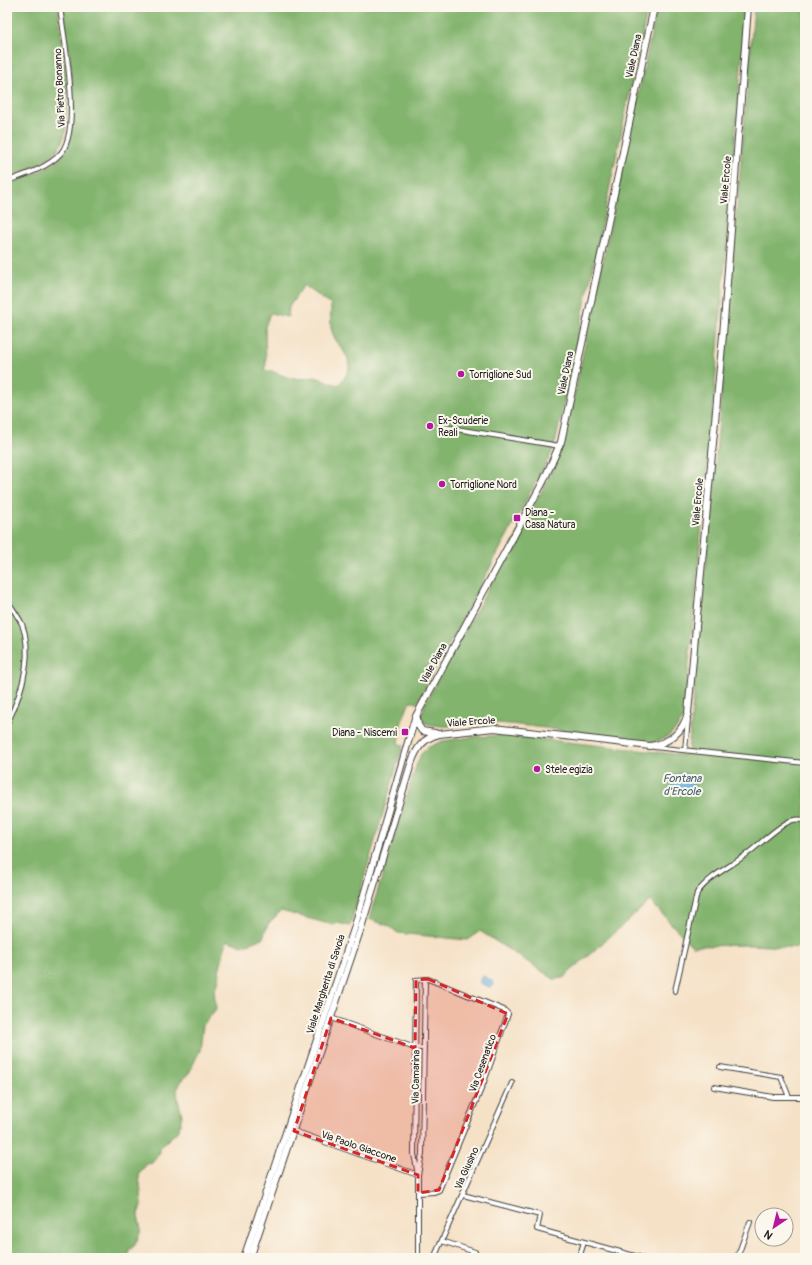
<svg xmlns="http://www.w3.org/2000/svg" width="812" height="1265" font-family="Pangolin,sans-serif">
<rect width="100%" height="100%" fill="#fbf7ec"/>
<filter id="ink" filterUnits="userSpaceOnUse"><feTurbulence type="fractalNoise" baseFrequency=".025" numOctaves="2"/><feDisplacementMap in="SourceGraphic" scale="8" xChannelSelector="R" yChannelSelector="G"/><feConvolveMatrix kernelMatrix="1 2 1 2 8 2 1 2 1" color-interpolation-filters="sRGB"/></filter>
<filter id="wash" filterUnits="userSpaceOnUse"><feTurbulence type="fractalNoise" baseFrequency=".012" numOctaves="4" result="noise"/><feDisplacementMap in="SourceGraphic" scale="16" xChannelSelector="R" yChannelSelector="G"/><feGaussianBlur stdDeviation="0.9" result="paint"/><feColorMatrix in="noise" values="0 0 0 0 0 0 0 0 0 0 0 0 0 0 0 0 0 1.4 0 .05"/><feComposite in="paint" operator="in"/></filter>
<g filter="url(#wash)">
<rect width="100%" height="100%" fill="#f5e1c6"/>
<g fill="#83b46e" stroke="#506845" fill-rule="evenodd">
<path d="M 7,7 L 58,7 C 61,38 78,126 58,149 C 45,164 24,171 7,177 Z"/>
<path d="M 63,7 L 648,7 L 556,440 L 550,456 L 417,703 L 410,701 L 401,724 L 398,744 L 403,745 L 350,926 L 338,923 L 333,925 L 281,911 L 268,924 L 263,938 L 242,946 L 227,940 L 219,971 L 219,981 L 214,990 L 216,1009 L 203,1025 L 200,1050 L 189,1073 L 182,1080 L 177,1090 L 178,1100 L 182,1115 L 179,1130 L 160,1147 L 160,1152 L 152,1163 L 147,1164 L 140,1172 L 139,1176 L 142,1202 L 138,1215 L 141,1230 L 135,1245 L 129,1250 L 127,1258 L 7,1258 L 7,184 C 26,177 49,171 63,155 C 83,133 67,37 63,7 ZM 304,285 L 331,305 C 331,312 330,320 331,327 C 335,351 365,359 338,385 L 315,377 L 301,379 L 286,377 L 272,371 L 264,370 L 266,364 L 265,327 L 270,313 L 288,317 L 289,307 Z"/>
<path d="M 657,7 L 746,7 L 716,374 L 684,717 C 675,733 667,740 649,743 C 598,736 548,727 497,723 C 472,721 449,731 425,723 L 421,717 L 425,704 L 546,483 L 564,443 Z"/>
<path d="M 754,7 L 805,7 L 805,948 L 752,945 L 692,946 L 650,901 L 563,978 L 554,979 L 480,931 L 467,940 L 398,933 L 389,926 L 369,919 L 416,766 L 421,754 L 427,748 L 442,741 L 473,737 L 506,735 L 674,754 L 683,755 L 688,753 L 715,468 Z"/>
</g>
<g fill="#63acda" stroke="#40647b">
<circle cx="682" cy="784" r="11"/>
<path d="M 483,976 L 493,981 L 494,985 L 490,987 L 480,983 L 480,979 Z"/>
</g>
</g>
<g filter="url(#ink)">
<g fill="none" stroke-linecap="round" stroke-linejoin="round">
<defs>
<g id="street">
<path d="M 7,181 C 24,175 48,168 61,153 C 82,128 64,40 60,7"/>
<path d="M 444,427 L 560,446"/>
<path d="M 7,600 C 12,608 18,616 22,624 C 34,656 21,695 7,724"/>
<path d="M 654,747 L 805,763"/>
<path d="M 685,750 L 688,719"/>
<path d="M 675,991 L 697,893 C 710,875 732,866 748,853 C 760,844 777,827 790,821 C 795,819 799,819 805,820"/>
<path d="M 331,1018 L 415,1048 L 424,1048"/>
<path d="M 720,1067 L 781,1077 L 789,1097"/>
<path d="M 714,1087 L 773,1097 L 805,1097"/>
<path d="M 294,1131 L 418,1175"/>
<path d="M 418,1193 L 434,1192 L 439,1190 L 484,1082 L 508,1014 L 504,1010 L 428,979 L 416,980 L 414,1154 L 418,1175"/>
<path d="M 463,1195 L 540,1215 L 537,1229 L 642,1258"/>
<path d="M 442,1241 L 475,1252"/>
<path d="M 418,1258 L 418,1175 L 422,1154 L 425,979"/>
<path d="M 434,1258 L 512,1083"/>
<path d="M 579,1258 L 584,1242"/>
<path d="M 737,1258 L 750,1222"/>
</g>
<g id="secondary">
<path d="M 417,718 L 418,725 L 422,731 L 435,733"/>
<path d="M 244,1258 L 354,929 L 415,718 L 543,482 L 561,442 L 654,7"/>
<path d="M 250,1258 L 360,931 L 411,764 C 416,749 423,738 439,734 L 494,728 L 650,746 C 669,743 683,732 688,713 L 723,335 L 748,7"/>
</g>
</defs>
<use href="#street" stroke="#3d3a36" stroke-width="6"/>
<use href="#secondary" stroke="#3d3a36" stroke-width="8"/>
<use href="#street" stroke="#fff" stroke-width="4"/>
<use href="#secondary" stroke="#fff" stroke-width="6"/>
</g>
</g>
<path fill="#d62828" fill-opacity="0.2" stroke="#d62828" stroke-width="3" stroke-dasharray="8 5" stroke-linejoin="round" d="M 428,979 L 508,1014 L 439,1190 L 418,1193 L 418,1175 L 294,1131 L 331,1018 L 415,1048 L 416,980 Z"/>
<g fill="#b5179e" stroke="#fbf7ec" stroke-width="1.5">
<circle cx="461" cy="374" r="4"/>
<circle cx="430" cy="426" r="4"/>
<circle cx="442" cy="484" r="4"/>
<rect x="513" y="514" width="8" height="8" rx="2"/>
<rect x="401" y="728" width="8" height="8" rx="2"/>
<circle cx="537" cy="769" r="4"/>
</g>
<g text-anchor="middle" stroke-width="4" stroke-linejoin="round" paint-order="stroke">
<g font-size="10" fill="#1c1c1c" stroke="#fbf7ec">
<text transform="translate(633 56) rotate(-78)" y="4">Viale Diana</text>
<text transform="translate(59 88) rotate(-93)" y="4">Via Pietro Bonanno</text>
<text transform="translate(725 180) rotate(-85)" y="4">Viale Ercole</text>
<text transform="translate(565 373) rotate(-78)" y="4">Viale Diana</text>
<text transform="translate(697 502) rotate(-85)" y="4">Viale Ercole</text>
<text transform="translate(433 663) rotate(-61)" y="4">Viale Diana</text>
<text transform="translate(471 721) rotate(-4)" y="4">Viale Ercole</text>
<text transform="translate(325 984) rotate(-72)" y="4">Viale Margherita di Savoia</text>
<text transform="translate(482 1063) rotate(-70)" y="4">Via Cesenatico</text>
<text transform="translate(415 1077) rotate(-89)" y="4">Via Camarina</text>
<text transform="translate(359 1146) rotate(19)" y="4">Via Paolo Giaccone</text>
<text transform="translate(466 1168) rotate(-66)" y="4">Via Giusino</text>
</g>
<g font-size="10" fill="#1c1c1c" stroke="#fbf7ec" text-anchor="start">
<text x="469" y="378">Torriglione Sud</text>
<text x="438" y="424">Ex-Scuderie<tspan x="438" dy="12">Reali</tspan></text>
<text x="450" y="488">Torriglione Nord</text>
<text x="525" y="516">Diana -<tspan x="525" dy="12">Casa Natura</tspan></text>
<text x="397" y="736" text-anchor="end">Diana - Niscemi</text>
<text x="545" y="773">Stele egizia</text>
</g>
<g font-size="11" font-style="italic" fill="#3c5d71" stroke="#fbf7ec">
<text x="682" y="782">Fontana<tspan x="682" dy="13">d'Ercole</tspan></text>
</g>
</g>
<rect width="812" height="1265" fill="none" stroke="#fbf7ec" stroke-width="24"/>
<g transform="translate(774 1227) rotate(215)"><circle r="19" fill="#fbf7ec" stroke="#a29f99"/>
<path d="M0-3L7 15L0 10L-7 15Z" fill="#b5179e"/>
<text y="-6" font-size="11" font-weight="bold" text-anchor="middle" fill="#1c1c1c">N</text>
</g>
</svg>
